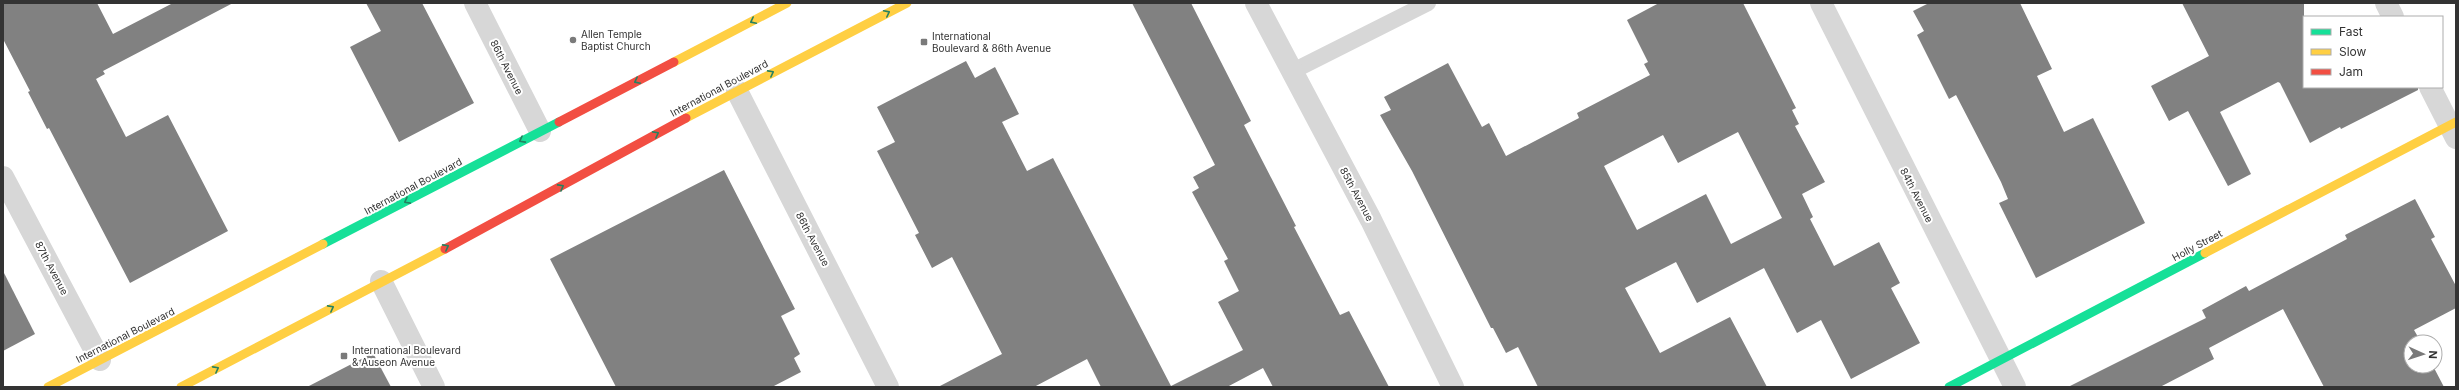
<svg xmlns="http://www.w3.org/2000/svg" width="2459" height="390" font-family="Inter,sans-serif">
<rect width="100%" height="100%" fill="#fff"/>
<g fill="#818181" fill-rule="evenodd">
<path d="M 3,3 L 97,3 L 113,34 L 173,3 L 233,3 L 103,71 L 105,74 L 96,79 L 126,137 L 168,115 L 228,231 L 130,283 L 49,128 L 47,129 L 28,92 L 30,91 L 3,39 Z"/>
<path d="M 366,3 L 422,3 L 474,103 L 399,142 L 350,47 L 381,31 Z"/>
<path d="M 1132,3 L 1191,3 L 1251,121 L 1244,125 L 1296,226 L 1294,227 L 1340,315 L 1349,311 L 1389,387 L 1273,387 L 1263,368 L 1227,387 L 1101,387 L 1087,359 L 1034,387 L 938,387 L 1002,354 L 952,257 L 932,268 L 915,235 L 919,233 L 877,151 L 895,142 L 877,107 L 966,61 L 975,78 L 995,67 L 1019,114 L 1002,122 L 1027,171 L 1053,158 L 1171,386 L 1243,350 L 1218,302 L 1239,291 L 1224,261 L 1228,259 L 1192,192 L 1199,188 L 1193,177 L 1215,165 Z"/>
<path d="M 1659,3 L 1743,3 L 1796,108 L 1792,110 L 1799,124 L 1795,126 L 1825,182 L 1802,194 L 1813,217 L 1810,219 L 1834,266 L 1879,242 L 1900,283 L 1891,288 L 1920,343 L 1851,379 L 1821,320 L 1797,333 L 1764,268 L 1697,303 L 1676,262 L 1625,288 L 1660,353 L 1730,317 L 1767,387 L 1538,387 L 1518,347 L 1506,353 L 1493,328 L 1491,328 L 1412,171 L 1380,115 L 1391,110 L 1384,97 L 1448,63 L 1482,127 L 1489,123 L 1506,156 L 1579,118 L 1577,113 L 1650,75 L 1644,64 L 1648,62 L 1627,20 ZM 1738,132 L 1782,218 L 1731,244 L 1706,194 L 1637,230 L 1604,166 L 1663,135 L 1678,163 Z"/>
<path d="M 1929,3 L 2020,3 L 2052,69 L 2037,76 L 2064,132 L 2093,118 L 2145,223 L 2036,278 L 1999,203 L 2008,199 L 2001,182 L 1956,95 L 1949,99 L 1917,35 L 1924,31 L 1913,11 Z"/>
<path d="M 2182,3 L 2304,3 L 2304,87 L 2418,87 L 2418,90 L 2341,129 L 2340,127 L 2310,143 L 2280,83 L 2278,82 L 2220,112 L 2251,174 L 2228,186 L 2188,111 L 2169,121 L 2151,86 L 2209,56 Z"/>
<path d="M 724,170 L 795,309 L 781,316 L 800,354 L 794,358 L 801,372 L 772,387 L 616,387 L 550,259 Z"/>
<path d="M 2415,199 L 2435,237 L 2431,239 L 2456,286 L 2456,308 L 2414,330 L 2421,342 L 2411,342 L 2411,366 L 2433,366 L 2444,387 L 2324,387 L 2283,309 L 2209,348 L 2214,359 L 2160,387 L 2068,387 L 2206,318 L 2202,310 L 2246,286 L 2249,291 L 2347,239 L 2345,235 Z"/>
<path d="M 3,271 L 35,334 L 3,351 Z"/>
<path d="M 373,353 L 391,387 L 307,387 Z"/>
</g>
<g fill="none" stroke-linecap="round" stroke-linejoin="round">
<path stroke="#d7d7d7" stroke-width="16" d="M 1293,71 L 1428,3"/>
<g stroke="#d7d7d7" stroke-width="22">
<path d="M 475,3 L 540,131"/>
<path d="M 1256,3 L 1371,220 L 1453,387"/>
<path d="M 1821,3 L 2015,387"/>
<path d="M 2386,3 L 2393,17"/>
<path d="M 2430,87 L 2456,138"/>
<path d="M 737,91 L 888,387"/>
<path d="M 3,177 L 100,360"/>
<path d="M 381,281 L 434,387"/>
</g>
<g stroke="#16e098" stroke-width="9">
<path d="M 323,244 L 559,122"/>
<path d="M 1949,387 L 2205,253"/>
</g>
<g stroke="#ffcf43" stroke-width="9">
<path d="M 674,62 L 787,3"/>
<path d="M 686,118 L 907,3"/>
<path d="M 2205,253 L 2456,122"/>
<path d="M 48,387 L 323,244"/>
<path d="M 181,387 L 445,249"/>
</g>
<g stroke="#f24e42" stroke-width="9">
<path d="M 559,122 L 674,62"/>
<path d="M 445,249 L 686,118"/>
</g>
</g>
<defs><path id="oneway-chevron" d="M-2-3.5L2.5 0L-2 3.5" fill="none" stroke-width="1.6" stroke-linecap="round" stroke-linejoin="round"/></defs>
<g stroke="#268160">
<use href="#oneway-chevron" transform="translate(887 13) rotate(-27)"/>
<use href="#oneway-chevron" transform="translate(753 21) rotate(153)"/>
<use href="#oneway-chevron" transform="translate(771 73) rotate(-28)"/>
<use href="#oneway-chevron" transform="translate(637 81) rotate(153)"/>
<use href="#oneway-chevron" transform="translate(656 134) rotate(-28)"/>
<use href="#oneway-chevron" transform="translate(522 140) rotate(152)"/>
<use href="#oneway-chevron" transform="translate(561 187) rotate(-29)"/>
<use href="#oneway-chevron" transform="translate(407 201) rotate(152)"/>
<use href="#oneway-chevron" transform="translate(446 247) rotate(-28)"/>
<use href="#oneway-chevron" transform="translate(331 308) rotate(-28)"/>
<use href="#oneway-chevron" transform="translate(216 369) rotate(-28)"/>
</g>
<g fill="#7a7a7a" stroke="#fff" stroke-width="1.5">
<circle cx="573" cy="40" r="4"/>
<rect x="920" y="38" width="8" height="8" rx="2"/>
<rect x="340" y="352" width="8" height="8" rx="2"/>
</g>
<g text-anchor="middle" stroke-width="4" stroke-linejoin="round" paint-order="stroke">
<g font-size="10" fill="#333" stroke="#fff" text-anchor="start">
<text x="581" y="38">Allen Temple<tspan x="581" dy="12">Baptist Church</tspan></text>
<text x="932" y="40">International<tspan x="932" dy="12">Boulevard &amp; 86th Avenue</tspan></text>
<text x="352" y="354">International Boulevard<tspan x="352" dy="12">&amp; Auseon Avenue</tspan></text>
</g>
<g font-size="10" fill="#333" stroke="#fff">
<text transform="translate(507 67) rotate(63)" y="4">86th Avenue</text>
<text transform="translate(719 88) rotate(-28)" y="4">International Boulevard</text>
<text transform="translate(413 186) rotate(-28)" y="4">International Boulevard</text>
<text transform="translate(1357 194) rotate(62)" y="4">85th Avenue</text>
<text transform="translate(1917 195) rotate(63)" y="4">84th Avenue</text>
<text transform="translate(813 239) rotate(62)" y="4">86th Avenue</text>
<text transform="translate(2197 245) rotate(-28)" y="4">Holly Street</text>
<text transform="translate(52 268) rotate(62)" y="4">87th Avenue</text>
<text transform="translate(125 335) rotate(-27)" y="4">International Boulevard</text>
</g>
</g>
<rect width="2459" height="390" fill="none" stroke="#333333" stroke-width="8"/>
<rect x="2303" y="16" width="140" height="72" fill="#ffffff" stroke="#adadad"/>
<rect x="2311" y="29" width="20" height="6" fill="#16e098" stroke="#adadad"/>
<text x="2339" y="36" font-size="12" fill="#333333">Fast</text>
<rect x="2311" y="49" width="20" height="6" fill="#ffcf43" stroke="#adadad"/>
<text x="2339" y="56" font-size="12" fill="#333333">Slow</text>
<rect x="2311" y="69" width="20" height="6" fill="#f24e42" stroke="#adadad"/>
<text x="2339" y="76" font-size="12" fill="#333333">Jam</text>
<g transform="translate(2423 354) rotate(93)"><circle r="19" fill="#ffffff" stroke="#adadad"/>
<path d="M0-3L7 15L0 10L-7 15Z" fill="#7a7a7a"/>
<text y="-6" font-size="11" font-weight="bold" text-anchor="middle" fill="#333333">N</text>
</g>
</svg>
